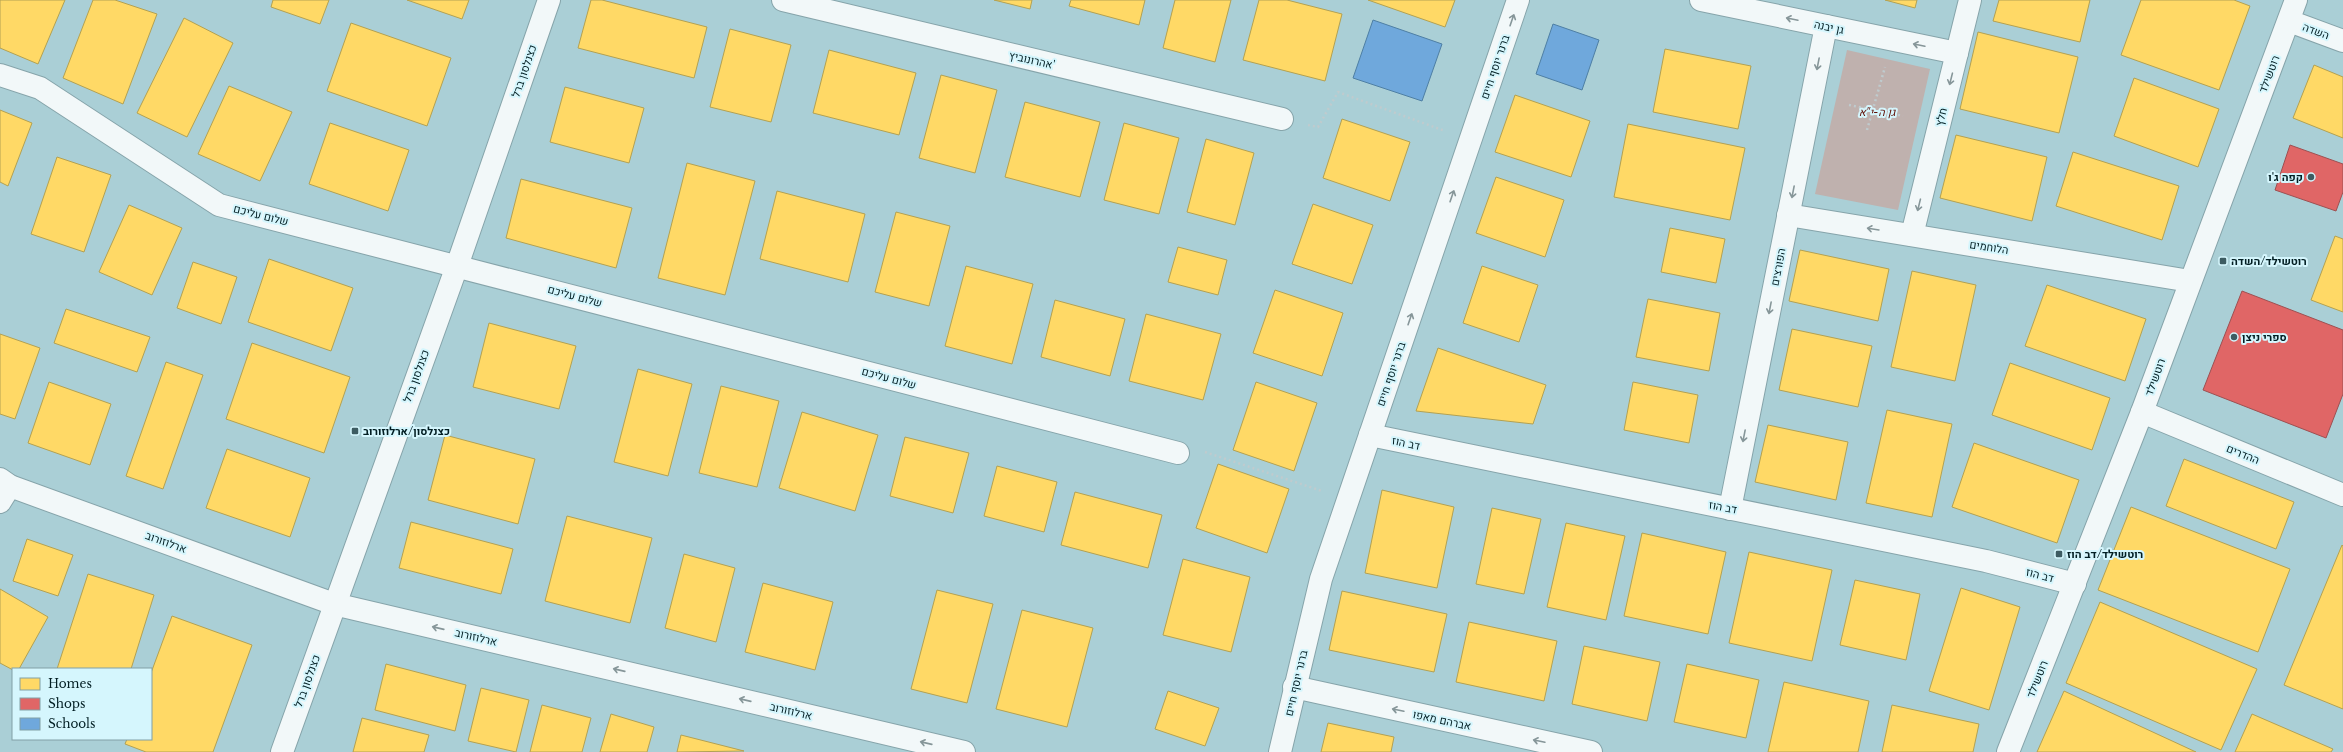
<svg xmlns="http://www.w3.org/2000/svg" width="2343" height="752" font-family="'Libre Baskerville',Heebo,serif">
<rect width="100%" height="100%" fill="#aacfd6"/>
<path fill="#bfb1ae" d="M 1847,50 L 1930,69 L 1898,210 L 1815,194 Z"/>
<g fill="#ffd966" stroke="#b3a152">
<path d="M 0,0 L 65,0 L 38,64 L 0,48 Z"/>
<path d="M 93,0 L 115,0 L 157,14 L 123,104 L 63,78 Z"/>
<path d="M 273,0 L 329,0 L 320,24 L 271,7 Z"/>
<path d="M 407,0 L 469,0 L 462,19 Z"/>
<path d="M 591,0 L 602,0 L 707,27 L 694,78 L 578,48 Z"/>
<path d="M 994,0 L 1032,0 L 1030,9 Z"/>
<path d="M 1071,0 L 1145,0 L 1139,25 L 1069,6 Z"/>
<path d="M 1175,0 L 1231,0 L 1215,62 L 1163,48 Z"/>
<path d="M 1259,0 L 1287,0 L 1342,14 L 1325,81 L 1243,60 Z"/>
<path d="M 1368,0 L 1455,0 L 1445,27 Z"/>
<path d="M 1885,0 L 1917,0 L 1915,8 Z"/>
<path d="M 1999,0 L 2090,0 L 2080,42 L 1993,21 Z"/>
<path d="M 2141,0 L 2234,0 L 2250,6 L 2219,90 L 2121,55 Z"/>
<path d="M 184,18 L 233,43 L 187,137 L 137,113 Z"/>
<path d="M 351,23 L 451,58 L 427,126 L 327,91 Z"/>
<path d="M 730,29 L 791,45 L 771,122 L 710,107 Z"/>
<path d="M 1978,32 L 2078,57 L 2059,133 L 1960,109 Z"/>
<path d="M 1665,49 L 1751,66 L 1738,129 L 1653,112 Z"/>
<path d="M 829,50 L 916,73 L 899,135 L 813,113 Z"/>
<path d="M 2314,65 L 2343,77 L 2343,138 L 2293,118 Z"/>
<path d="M 941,75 L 997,90 L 975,173 L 919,158 Z"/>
<path d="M 2134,78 L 2219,109 L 2198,167 L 2114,136 Z"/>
<path d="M 229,86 L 292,112 L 260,181 L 198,154 Z"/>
<path d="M 565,87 L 644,108 L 629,163 L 550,142 Z"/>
<path d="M 1515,95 L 1590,121 L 1571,177 L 1495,152 Z"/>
<path d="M 1025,102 L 1100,122 L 1080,197 L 1005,177 Z"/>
<path d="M 0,110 L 32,123 L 8,186 L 0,182 Z"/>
<path d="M 1342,119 L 1410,142 L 1390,201 L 1323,178 Z"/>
<path d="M 330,123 L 409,150 L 388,211 L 309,184 Z"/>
<path d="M 1124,123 L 1179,138 L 1159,214 L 1104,200 Z"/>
<path d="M 1628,124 L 1745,148 L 1730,220 L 1614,197 Z"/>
<path d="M 1956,135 L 2047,157 L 2032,221 L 1940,198 Z"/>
<path d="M 1206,139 L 1254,153 L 1235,225 L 1187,212 Z"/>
<path d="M 2073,152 L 2179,186 L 2162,240 L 2056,206 Z"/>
<path d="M 57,157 L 111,175 L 84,252 L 31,234 Z"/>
<path d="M 687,163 L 755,181 L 725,295 L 658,278 Z"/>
<path d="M 1496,177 L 1564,200 L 1545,257 L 1476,233 Z"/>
<path d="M 521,179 L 632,208 L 616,268 L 506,238 Z"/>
<path d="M 777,191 L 865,214 L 848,282 L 760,259 Z"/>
<path d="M 1313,204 L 1373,225 L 1352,284 L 1292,264 Z"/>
<path d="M 129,205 L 182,228 L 152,295 L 99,272 Z"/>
<path d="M 896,212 L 950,226 L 929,306 L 875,292 Z"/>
<path d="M 1670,228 L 1725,239 L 1716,283 L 1661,272 Z"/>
<path d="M 2335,236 L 2343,239 L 2343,312 L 2311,300 Z"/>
<path d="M 1178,247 L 1227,260 L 1218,295 L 1168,282 Z"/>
<path d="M 1800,250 L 1889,269 L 1878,321 L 1789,301 Z"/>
<path d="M 269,259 L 353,288 L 331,351 L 248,322 Z"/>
<path d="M 193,262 L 237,277 L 221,324 L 177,308 Z"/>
<path d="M 966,266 L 1033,284 L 1012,364 L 945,346 Z"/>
<path d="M 1482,266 L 1538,285 L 1519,342 L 1463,323 Z"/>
<path d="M 1912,271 L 1976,285 L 1955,381 L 1891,367 Z"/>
<path d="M 2047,285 L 2146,319 L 2125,381 L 2025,346 Z"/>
<path d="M 1275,290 L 1343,313 L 1322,376 L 1253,353 Z"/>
<path d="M 1648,299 L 1720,313 L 1709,371 L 1636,357 Z"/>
<path d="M 1055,300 L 1125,319 L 1110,376 L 1041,357 Z"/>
<path d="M 66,309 L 150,337 L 137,372 L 54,343 Z"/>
<path d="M 1146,314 L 1221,334 L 1203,400 L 1129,381 Z"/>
<path d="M 489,323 L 576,346 L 559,409 L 473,387 Z"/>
<path d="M 1792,329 L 1872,346 L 1858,407 L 1779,390 Z"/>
<path d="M 0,334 L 40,348 L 15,419 L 0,414 Z"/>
<path d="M 252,343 L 350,377 L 324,453 L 226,419 Z"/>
<path d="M 1438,348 L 1546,385 L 1533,424 L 1416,411 Z"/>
<path d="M 166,362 L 203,375 L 163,489 L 126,476 Z"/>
<path d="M 2010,363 L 2110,398 L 2092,450 L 1992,415 Z"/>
<path d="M 638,369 L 692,384 L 668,476 L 614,462 Z"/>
<path d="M 49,382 L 111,404 L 90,465 L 28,443 Z"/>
<path d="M 1256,382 L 1317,403 L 1294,471 L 1233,450 Z"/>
<path d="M 1633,382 L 1698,395 L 1689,443 L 1624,430 Z"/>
<path d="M 721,386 L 779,401 L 757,487 L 699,473 Z"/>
<path d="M 1887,410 L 1952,424 L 1932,517 L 1866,503 Z"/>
<path d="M 802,412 L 878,435 L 855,511 L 779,488 Z"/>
<path d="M 1768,425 L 1848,442 L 1836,500 L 1755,482 Z"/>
<path d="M 445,435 L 535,459 L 518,524 L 428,500 Z"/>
<path d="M 905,437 L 969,453 L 953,513 L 890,496 Z"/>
<path d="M 1974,443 L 2079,480 L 2057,543 L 1952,507 Z"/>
<path d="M 227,449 L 310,478 L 290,537 L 206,508 Z"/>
<path d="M 2184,459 L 2294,502 L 2276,549 L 2166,506 Z"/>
<path d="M 1218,464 L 1289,489 L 1267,553 L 1196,528 Z"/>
<path d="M 997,466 L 1057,482 L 1044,532 L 984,516 Z"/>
<path d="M 1382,490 L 1454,507 L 1437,588 L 1365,573 Z"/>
<path d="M 1075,492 L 1162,515 L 1148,568 L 1061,545 Z"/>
<path d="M 2131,507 L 2290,569 L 2258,652 L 2098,590 Z"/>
<path d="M 1492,508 L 1541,519 L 1524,594 L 1476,584 Z"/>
<path d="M 567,516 L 652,538 L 630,623 L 545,601 Z"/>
<path d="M 411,522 L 513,549 L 501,594 L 399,568 Z"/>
<path d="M 1566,523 L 1625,536 L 1606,620 L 1547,607 Z"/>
<path d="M 1642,533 L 1726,552 L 1708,634 L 1624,616 Z"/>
<path d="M 27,539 L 73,555 L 58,596 L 13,581 Z"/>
<path d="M 2342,545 L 2343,546 L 2343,709 L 2284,685 Z"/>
<path d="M 1749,552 L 1832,570 L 1812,661 L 1729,643 Z"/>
<path d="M 684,554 L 735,568 L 716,642 L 665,628 Z"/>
<path d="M 1183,559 L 1250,577 L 1231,652 L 1163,635 Z"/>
<path d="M 88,574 L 154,595 L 131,669 L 57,669 Z"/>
<path d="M 1855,580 L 1920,594 L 1906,660 L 1840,645 Z"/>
<path d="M 763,583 L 833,602 L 815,670 L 745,652 Z"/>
<path d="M 1961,588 L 2020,607 L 1989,710 L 1929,691 Z"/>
<path d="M 0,589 L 48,617 L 19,669 L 13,670 L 0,663 Z"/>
<path d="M 937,590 L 993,604 L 967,703 L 911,689 Z"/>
<path d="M 1342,591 L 1447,614 L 1434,672 L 1329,650 Z"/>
<path d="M 2100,602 L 2257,669 L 2221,750 L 2066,683 Z"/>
<path d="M 1022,610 L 1093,628 L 1067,727 L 996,709 Z"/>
<path d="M 172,616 L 252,645 L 213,752 L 146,752 L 125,744 L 127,739 L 151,739 L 151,673 Z"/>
<path d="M 1469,622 L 1557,641 L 1544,701 L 1456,682 Z"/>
<path d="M 1584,646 L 1660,662 L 1647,721 L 1572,704 Z"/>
<path d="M 386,664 L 466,685 L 455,731 L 375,710 Z"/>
<path d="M 1687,664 L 1759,680 L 1746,738 L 1674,722 Z"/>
<path d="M 1784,682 L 1869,701 L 1858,752 L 1768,752 Z"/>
<path d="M 481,688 L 529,700 L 516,752 L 468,741 Z"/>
<path d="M 1168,691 L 1219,708 L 1205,746 L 1155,729 Z"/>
<path d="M 2064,691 L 2196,752 L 2037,752 Z"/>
<path d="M 542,705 L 591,718 L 582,752 L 530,752 Z"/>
<path d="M 1892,705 L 1979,724 L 1973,752 L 1882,752 Z"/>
<path d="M 611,714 L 654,727 L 647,752 L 600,752 Z"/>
<path d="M 2252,714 L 2333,749 L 2331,752 L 2235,752 Z"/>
<path d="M 362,718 L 429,735 L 424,752 L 353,752 Z"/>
<path d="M 1328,723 L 1394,737 L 1391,752 L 1321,752 Z"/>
<path d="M 681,735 L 744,751 L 677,752 Z"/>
</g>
<g fill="#e06666" stroke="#9d5052">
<path d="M 2290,145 L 2343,164 L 2343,192 L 2336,211 L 2275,190 Z"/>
<path d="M 2242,291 L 2343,330 L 2343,394 L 2326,438 L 2203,390 Z"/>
</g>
<g fill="#6fa8dc" stroke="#4e7fa4">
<path d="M 1373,20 L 1442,44 L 1422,101 L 1353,78 Z"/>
<path d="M 1553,24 L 1599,40 L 1582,90 L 1536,74 Z"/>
</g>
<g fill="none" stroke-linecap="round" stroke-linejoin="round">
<defs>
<g id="street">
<path d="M 783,0 L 1282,119"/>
<path d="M 1701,0 L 1957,53"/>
<path d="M 2289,21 L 2343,41"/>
<path d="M 0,75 L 40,88 L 219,205 L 1178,453"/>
<path d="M 1788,215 L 2190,281"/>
<path d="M 1912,235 L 1970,0"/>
<path d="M 2142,412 L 2343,495"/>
<path d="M 1370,435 L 1986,561 L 2075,584"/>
<path d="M 0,479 L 10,486 L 334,604 L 964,752"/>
<path d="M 0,502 L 10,486"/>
<path d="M 1730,509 L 1826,26"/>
<path d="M 1294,687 L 1591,752"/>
<path d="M 1280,752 L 1321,579 L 1518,0"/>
</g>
<g id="secondary">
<path d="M 282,752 L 457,266 L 549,0"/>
<path d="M 2008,752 L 2142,412 L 2296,0"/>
</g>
</defs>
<use href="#street" stroke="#86a4aa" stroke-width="24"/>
<use href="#secondary" stroke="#86a4aa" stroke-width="24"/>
<g stroke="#bfcbce" stroke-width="2.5" stroke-dasharray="2 3" stroke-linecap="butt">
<path d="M 1849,105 L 1903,116"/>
<path d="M 1308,125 L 1318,127 L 1338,92 L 1445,131"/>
<path d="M 1867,130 L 1885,67"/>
<path d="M 1205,452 L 1322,491"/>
</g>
<use href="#street" stroke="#f2f8f9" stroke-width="22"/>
<use href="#secondary" stroke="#f2f8f9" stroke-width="22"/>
</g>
<defs><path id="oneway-shaft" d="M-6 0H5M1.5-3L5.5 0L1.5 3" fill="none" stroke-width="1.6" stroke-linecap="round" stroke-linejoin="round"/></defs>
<g stroke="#869699">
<use href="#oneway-shaft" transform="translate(1792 19) rotate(-168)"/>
<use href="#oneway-shaft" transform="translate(1512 20) rotate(-71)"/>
<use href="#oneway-shaft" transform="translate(1919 45) rotate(-168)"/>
<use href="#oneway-shaft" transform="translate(1818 64) rotate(101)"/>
<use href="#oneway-shaft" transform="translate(1951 79) rotate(104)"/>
<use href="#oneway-shaft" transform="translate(1793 192) rotate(101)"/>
<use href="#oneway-shaft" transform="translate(1452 196) rotate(-71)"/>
<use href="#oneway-shaft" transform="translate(1919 205) rotate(104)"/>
<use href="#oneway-shaft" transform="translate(1873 229) rotate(-171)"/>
<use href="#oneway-shaft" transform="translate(1770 308) rotate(101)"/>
<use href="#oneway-shaft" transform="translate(1410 319) rotate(-71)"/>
<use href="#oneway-shaft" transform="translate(1744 436) rotate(101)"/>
<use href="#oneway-shaft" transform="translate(438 628) rotate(-167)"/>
<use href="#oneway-shaft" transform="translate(619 670) rotate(-167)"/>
<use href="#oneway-shaft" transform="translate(745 700) rotate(-167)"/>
<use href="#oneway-shaft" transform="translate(1398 710) rotate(-168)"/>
<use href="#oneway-shaft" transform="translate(1539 741) rotate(-168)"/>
<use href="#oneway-shaft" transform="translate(926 743) rotate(-167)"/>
</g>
<g fill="#3d5c62" stroke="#d5f6fd" stroke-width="1.5">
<circle cx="2311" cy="177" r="4"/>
<rect x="2219" y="257" width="8" height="8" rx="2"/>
<circle cx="2234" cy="337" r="4"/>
<rect x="351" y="427" width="8" height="8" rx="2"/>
<rect x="2055" y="550" width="8" height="8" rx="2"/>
</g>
<g text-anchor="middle" stroke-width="4" stroke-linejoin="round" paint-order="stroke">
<g font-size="11" fill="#021e23" stroke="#d5f6fd">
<text transform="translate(1829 27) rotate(12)" y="4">גן יבנה</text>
<text transform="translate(2316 31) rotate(20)" y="4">השדה</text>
<text transform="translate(1032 60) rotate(13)" y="4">אהרונוביץ'</text>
<text transform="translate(1495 67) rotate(-71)" y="4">ברנר יוסף חיים</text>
<text transform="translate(524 71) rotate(-71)" y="4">כצנלסון ברל</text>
<text transform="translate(2269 74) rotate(-69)" y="4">רוטשילד</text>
<text transform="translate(1941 117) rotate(-76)" y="4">חלץ</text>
<text transform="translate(261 215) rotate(14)" y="4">שלום עליכם</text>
<text transform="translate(1989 247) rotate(9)" y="4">הלוחמים</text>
<text transform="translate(1778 267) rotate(-79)" y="4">הפורצים</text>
<text transform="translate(575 296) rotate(15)" y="4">שלום עליכם</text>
<text transform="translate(1391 374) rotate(-71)" y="4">ברנר יוסף חיים</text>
<text transform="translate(416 376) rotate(-70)" y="4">כצנלסון ברל</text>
<text transform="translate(2155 377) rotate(-70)" y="4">רוטשילד</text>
<text transform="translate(889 378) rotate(15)" y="4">שלום עליכם</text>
<text transform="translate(1406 443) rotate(12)" y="4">דב הוז</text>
<text transform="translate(2243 454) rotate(22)" y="4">ההדרים</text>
<text transform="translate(1723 507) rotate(11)" y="4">דב הוז</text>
<text transform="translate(166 542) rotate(20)" y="4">ארלוזורוב</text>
<text transform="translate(2040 575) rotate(15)" y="4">דב הוז</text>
<text transform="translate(476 637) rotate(13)" y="4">ארלוזורוב</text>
<text transform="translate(2037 679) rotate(-68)" y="4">רוטשילד</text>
<text transform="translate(307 681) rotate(-70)" y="4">כצנלסון ברל</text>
<text transform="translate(1296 683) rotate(-77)" y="4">ברנר יוסף חיים</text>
<text transform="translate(791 711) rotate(13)" y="4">ארלוזורוב</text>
<text transform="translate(1442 720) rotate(12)" y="4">אברהם מאפו</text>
</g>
<g font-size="11" font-style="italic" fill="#600d03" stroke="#d5f6fd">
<text x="1877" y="116">גן ה-י"א</text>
</g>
<g font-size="11" font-weight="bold" fill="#021e23" stroke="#d5f6fd" text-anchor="start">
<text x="2303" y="181" text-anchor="end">קפה ג'ו</text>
<text x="2231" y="265">רוטשילד/השדה</text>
<text x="2242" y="341">ספרי ניצן</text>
<text x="363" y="435">כצנלסון/ארלוזורוב</text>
<text x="2067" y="558">רוטשילד/דב הוז</text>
</g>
</g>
<rect x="12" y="668" width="140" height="72" fill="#d5f6fd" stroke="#81a0a6"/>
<rect x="20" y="678" width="20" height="12" fill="#ffd966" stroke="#81a0a6"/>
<text x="48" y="688" font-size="12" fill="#021e23">Homes</text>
<rect x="20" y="698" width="20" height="12" fill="#e06666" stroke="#81a0a6"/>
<text x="48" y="708" font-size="12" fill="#021e23">Shops</text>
<rect x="20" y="718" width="20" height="12" fill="#6fa8dc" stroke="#81a0a6"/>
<text x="48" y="728" font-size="12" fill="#021e23">Schools</text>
</svg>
